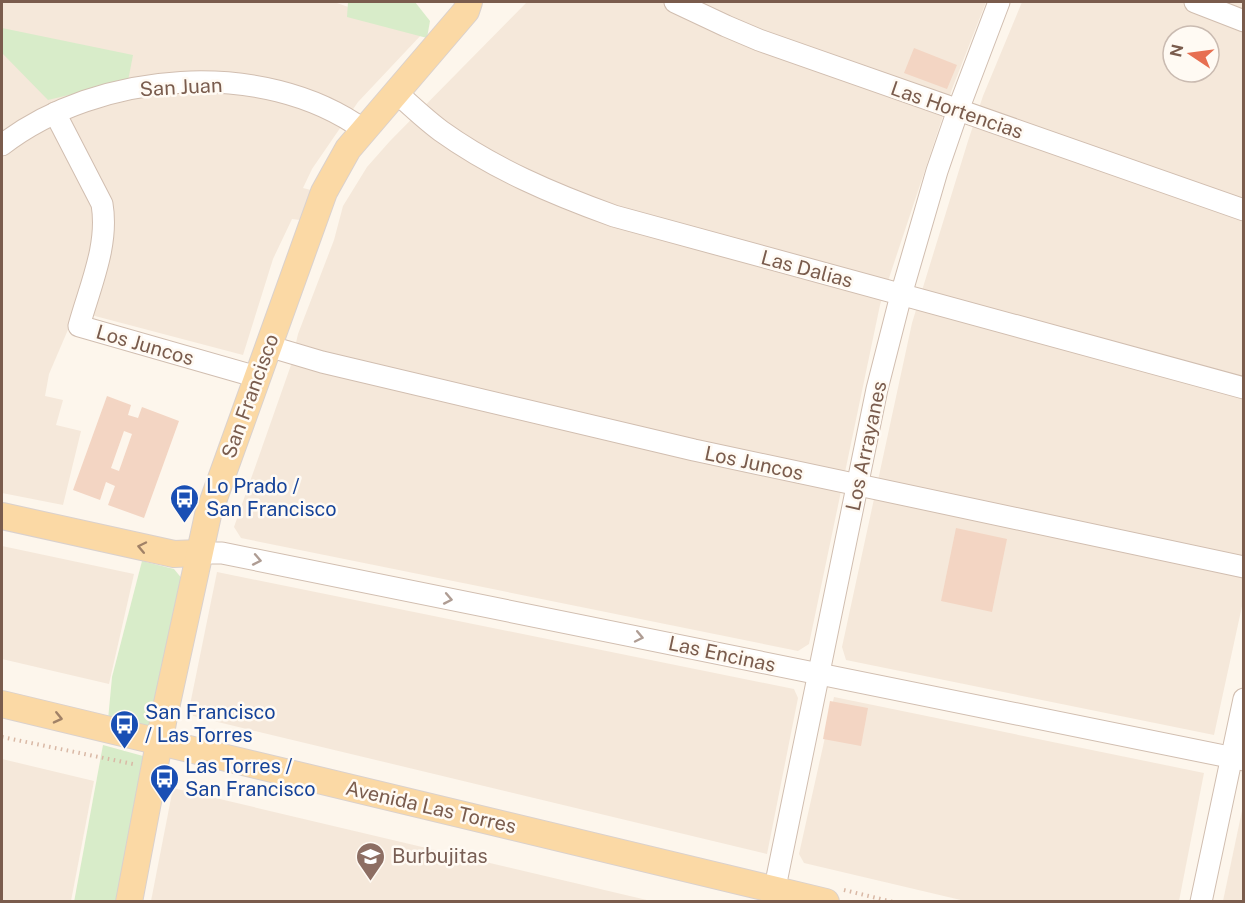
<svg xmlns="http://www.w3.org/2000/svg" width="1245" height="903" font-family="'Public Sans',sans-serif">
<rect width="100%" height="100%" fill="#fdf6ec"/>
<g fill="#f5e8da" fill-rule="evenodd">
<path d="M 2,2 L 334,2 L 423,33 L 358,102 L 312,169 L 303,188 L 311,190 L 300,220 L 292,219 L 273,259 L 243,355 L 76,311 L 49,374 L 45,396 L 63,400 L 56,425 L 81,431 L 63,505 L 2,493 Z"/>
<path d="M 527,2 L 986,2 L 952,89 L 880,305 L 809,644 L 798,651 L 241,538 L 234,527 L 291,365 L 298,334 L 334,240 L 343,206 L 367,167 L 390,141 Z"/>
<path d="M 1022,2 L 1243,2 L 1244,597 L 1214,735 L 846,660 L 842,647 L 912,323 L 968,141 L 983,96 ZM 1173,36 L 1209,36 L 1209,72 L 1173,72 Z"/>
<path d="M 2,546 L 134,574 L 109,684 L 2,659 Z"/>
<path d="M 217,572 L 794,689 L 798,698 L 767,854 L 193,716 L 190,705 Z"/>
<path d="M 834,697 L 1204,773 L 1179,901 L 965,901 L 804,863 L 799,854 Z"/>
<path d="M 2,759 L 94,781 L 71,901 L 2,901 Z"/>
<path d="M 173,788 L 651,901 L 151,901 Z"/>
<path d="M 1243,806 L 1243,901 L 1223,901 Z"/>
</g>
<g fill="#d8ecc9">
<path d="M 348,2 L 415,2 L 430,21 L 427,38 L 347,17 Z"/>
<path d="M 2,28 L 133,55 L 128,81 L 48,100 L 2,53 Z"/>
<path d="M 142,561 L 174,569 L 183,580 L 156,717 L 147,727 L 108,720 L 112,677 Z"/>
<path d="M 103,745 L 143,756 L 117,901 L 74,902 Z"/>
</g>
<g fill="#f3d5c3" fill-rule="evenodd">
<path d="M 914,48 L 957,65 L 947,89 L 904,73 Z"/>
<path d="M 107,396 L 131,405 L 128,415 L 138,418 L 142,407 L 179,421 L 144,518 L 108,505 L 115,486 L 106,482 L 100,500 L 73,490 ZM 124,431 L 132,434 L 119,471 L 111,468 Z"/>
<path d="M 956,528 L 1007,539 L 992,612 L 941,601 Z"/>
<path d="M 830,701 L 868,708 L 861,746 L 823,739 Z"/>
</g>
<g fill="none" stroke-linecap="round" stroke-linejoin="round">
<defs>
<g id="minor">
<path d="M 675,2 L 726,26 L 759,40 L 1244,210"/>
<path d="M 1195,2 L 1244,21"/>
<path d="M 396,92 C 411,106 425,119 441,131 C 494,169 553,194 614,216 L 1244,388"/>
<path d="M 55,113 L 102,204 C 109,245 90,286 79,326 L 257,377"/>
<path d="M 2,145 C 98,71 263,57 364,130"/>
<path d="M 268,346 L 322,362 L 694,450 L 1244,567"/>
<path d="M 199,553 L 222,553 L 1244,760"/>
<path d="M 772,902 L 877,389 L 901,295 L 937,171 L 958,110 L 999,2"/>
<path d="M 1201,902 L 1244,699"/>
</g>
<g id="major">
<path d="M 2,516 L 174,554 L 199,553"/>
<path d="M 2,704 L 826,902"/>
<path d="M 129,902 L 164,717 L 208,515 L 324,192 L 348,149 L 466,11 L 469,2"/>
</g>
</defs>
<use href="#minor" stroke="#d1beb0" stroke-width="23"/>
<use href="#major" stroke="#dad1cd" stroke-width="28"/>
<g stroke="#d9b8a5" stroke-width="4" stroke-dasharray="1.5 4.5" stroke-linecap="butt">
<path d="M 2,737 L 133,764"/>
<path d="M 844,890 L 893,902"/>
</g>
<use href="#minor" stroke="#fff" stroke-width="21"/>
<use href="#major" stroke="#fbd9a5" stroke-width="26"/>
</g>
<defs><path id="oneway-chevron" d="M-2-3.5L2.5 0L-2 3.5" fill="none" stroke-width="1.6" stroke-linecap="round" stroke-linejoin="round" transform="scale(1.5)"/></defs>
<g stroke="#a18267">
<use href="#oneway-chevron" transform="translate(142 547) rotate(-168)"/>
<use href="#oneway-chevron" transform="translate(58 718) rotate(13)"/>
</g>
<g stroke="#af9d94">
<use href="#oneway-chevron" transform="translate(257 560) rotate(11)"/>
<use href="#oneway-chevron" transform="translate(448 599) rotate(11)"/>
<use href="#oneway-chevron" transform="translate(639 637) rotate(12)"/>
</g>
<defs>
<symbol id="bus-pin" viewBox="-11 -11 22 30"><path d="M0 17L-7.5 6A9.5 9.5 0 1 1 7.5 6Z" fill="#1a4fb4" stroke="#fffaf3"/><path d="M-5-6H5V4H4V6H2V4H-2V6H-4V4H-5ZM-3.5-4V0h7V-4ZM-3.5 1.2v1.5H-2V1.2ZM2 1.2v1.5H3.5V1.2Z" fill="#fff"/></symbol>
<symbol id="school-pin" viewBox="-11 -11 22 30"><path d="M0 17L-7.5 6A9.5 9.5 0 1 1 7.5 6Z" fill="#8d6e63" stroke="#fffaf3"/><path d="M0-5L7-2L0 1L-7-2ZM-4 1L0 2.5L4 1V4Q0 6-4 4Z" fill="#fff"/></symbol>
</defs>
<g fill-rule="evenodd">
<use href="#bus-pin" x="168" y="482" width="33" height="45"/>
<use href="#bus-pin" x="108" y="708" width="33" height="45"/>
<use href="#bus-pin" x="148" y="762" width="33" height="45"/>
<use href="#school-pin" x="354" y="840" width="33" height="45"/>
</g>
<g text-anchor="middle" stroke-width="5" stroke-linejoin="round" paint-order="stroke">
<g font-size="20" fill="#7a5c4d" stroke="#fffaf3">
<text transform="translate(181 87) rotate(-3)" y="7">San Juan</text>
<text transform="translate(957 110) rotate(19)" y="7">Las Hortencias</text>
<text transform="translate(807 269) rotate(15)" y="7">Las Dalias</text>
<text transform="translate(145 345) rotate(16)" y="7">Los Juncos</text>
<text transform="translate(250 396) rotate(-70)" y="7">San Francisco</text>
<text transform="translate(866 446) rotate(-78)" y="7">Los Arrayanes</text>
<text transform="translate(754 463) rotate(12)" y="7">Los Juncos</text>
<text transform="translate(722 654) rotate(12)" y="7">Las Encinas</text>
<text transform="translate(431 807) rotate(13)" y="7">Avenida Las Torres</text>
</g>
<g font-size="20" fill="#164399" stroke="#fffaf3" text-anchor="start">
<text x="206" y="493">Lo Prado /<tspan x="206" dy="23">San Francisco</tspan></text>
<text x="145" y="719">San Francisco<tspan x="145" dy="23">/ Las Torres</tspan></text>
<text x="185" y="773">Las Torres /<tspan x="185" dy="23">San Francisco</tspan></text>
</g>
<g font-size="20" fill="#785e54" stroke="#fffaf3" text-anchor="start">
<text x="392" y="863">Burbujitas</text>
</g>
</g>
<rect width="1245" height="903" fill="none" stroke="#7a5c4d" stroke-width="6"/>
<g transform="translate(1191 54) rotate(283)"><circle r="28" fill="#fffaf3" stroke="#cabbb1" stroke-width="1.5"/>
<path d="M0-4.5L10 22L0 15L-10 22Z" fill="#e76f51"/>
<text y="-9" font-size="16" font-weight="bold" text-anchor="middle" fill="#7a5c4d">N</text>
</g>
</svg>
